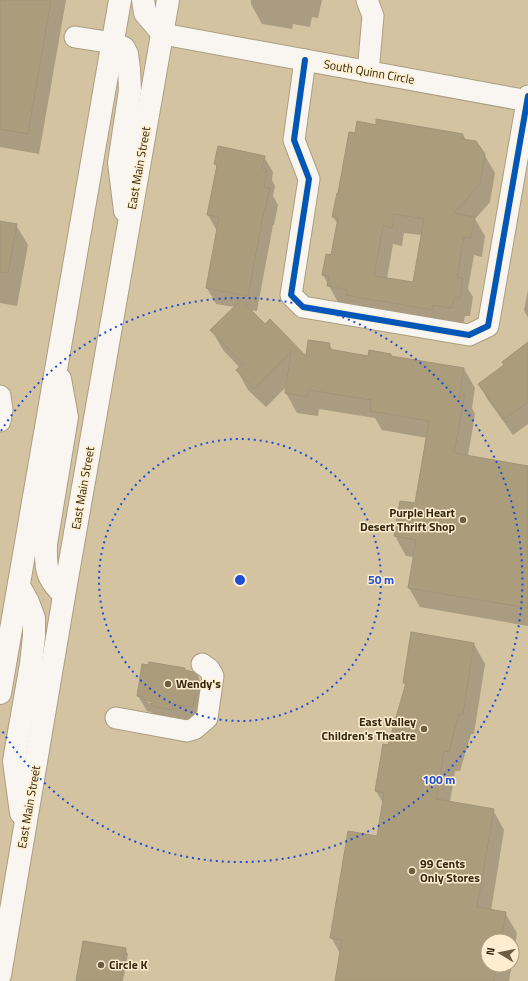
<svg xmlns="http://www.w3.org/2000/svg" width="528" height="981" font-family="'Titillium Web',sans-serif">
<rect width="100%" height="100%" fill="#d4c3a1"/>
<g fill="#0003" fill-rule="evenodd">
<path d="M 1,0 L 66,0 L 39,154 L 0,147 L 0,6 Z"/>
<path d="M 251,0 L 322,0 L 318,18 L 312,17 L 310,27 L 293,24 L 292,29 L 262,24 L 251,4 Z"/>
<path d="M 376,126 L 463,135 L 466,140 L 484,154 L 495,173 L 490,202 L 475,219 L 485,236 L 482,257 L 474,255 L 468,289 L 473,297 L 470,316 L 465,316 L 463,326 L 339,304 L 323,275 L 331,256 L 338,224 L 333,217 L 356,134 ZM 404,233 L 422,235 L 413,284 L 387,279 L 393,244 L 402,246 Z"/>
<path d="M 264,157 L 273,172 L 272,180 L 275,186 L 273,196 L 278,205 L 274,225 L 273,225 L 257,311 L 250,310 L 265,326 L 306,358 L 329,344 L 333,351 L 369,357 L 390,355 L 392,357 L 464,369 L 475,388 L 472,408 L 475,414 L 468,456 L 528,467 L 528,626 L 420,607 L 409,588 L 414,557 L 406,556 L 395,536 L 401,502 L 416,505 L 427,438 L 382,430 L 375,418 L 319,409 L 318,416 L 297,413 L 286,393 L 287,386 L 266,407 L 248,390 L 237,370 L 240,368 L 223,350 L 212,330 L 235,307 L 216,304 L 207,288 L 217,231 L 208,215 L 217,168 L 215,164 Z"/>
<path d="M 0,222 L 16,225 L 28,245 L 17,306 L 0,303 Z"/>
<path d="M 528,290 L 528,318 L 524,310 Z"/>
<path d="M 528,345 L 528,424 L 513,435 L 488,400 L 479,384 L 505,366 Z"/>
<path d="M 474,644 L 485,664 L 474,734 L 471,734 L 460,771 L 455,771 L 450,802 L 493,810 L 504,830 L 491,911 L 505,913 L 517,933 L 512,963 L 512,941 L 488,941 L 488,965 L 512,965 L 509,981 L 336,981 L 341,955 L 331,937 L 377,837 L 383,803 L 376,791 L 406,687 L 404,683 Z"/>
<path d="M 186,672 L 198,677 L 207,693 L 202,722 L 182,719 L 181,725 L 154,716 L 151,712 L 147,711 L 138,696 ZM 147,700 L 156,704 L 147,702 Z"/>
<path d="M 125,949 L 128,954 L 123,981 L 77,981 Z"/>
</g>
<g fill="#ab9c7c" stroke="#a19479" fill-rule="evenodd">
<path d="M 0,0 L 51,0 L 28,134 L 0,129 Z"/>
<path d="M 376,119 L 463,134 L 462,139 L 476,141 L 485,154 L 480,184 L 454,213 L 475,217 L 471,238 L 464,237 L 457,277 L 463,278 L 460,298 L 454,298 L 452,308 L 433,305 L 432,310 L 376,300 L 376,301 L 347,295 L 348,290 L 327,286 L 329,276 L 322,275 L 326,254 L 331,255 L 338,218 L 332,217 L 337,193 L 338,193 L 349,132 L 355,133 L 357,121 L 376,125 ZM 394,214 L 424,219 L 413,282 L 374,276 L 383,226 L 392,228 Z"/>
<path d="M 218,146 L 265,156 L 262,168 L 267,169 L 264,187 L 270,188 L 265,210 L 264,210 L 248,296 L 206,288 L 219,217 L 207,215 L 217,165 L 214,164 Z"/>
<path d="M 0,221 L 17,224 L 8,273 L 0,272 Z"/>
<path d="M 241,300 L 265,324 L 270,319 L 306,356 L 308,340 L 330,343 L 329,349 L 368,356 L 369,350 L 391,354 L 391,356 L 464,368 L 459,398 L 465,394 L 454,453 L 528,466 L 528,608 L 408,588 L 416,540 L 394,536 L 400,501 L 415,503 L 429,421 L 370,411 L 371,400 L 309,390 L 308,397 L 285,393 L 291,352 L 254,389 L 236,370 L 243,364 L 210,330 Z"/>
<path d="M 528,342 L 528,402 L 504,419 L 478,384 L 504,365 L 502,362 Z"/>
<path d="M 411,632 L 474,643 L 463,714 L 459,714 L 449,752 L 444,751 L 436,799 L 494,809 L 477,907 L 506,912 L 501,941 L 488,941 L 488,965 L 497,965 L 494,981 L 335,981 L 342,940 L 330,938 L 348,831 L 377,836 L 384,793 L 375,791 L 383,744 L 388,745 L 406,683 L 403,683 Z"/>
<path d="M 149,662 L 185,668 L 185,670 L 193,672 L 198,676 L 193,707 L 173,704 L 172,710 L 151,706 L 152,702 L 144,700 L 144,697 L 137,696 L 142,664 L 148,665 Z"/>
<path d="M 83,941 L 126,948 L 120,981 L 76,981 Z"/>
</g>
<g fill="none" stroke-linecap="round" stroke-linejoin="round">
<defs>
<g id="minor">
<path d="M 367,0 L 373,16 L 368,72"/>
<path d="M 163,34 L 528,101"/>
<path d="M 75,37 L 113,43"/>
<path d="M 305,60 L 294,140 L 309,179 L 291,295 L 303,307 L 469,335 L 488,326 L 528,96"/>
<path d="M 0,396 L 2,410 L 0,421"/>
<path d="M 116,718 L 187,731 L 194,729 L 207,718 L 213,676 L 209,669 L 202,664"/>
</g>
<g id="major">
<path d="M 143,0 L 145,13 L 163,34"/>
<path d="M 113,43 L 124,48 L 127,54 L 129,69 L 130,90 L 119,163 L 125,211"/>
<path d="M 60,379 L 67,417 L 46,544 C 46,554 45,565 49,575 C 52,583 59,589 64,596"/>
<path d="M 19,586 L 28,602 L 34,618 L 34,636 L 31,664 L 14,761 L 21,813"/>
<path d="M 0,693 L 120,0"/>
<path d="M 0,975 L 64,596 L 168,0"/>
</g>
</defs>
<use href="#minor" stroke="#ab9e82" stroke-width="23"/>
<use href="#major" stroke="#ab9e82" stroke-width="24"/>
<use href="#minor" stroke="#f9f6f1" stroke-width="21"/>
<use href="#major" stroke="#f9f6f1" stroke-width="22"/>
<defs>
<path id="cycleway" d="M 305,60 L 294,140 L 309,179 L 291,295 L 303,307 L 469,335 L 488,326 L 528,96"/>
</defs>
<use href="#cycleway" stroke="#feeecf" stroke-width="8"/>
<use href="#cycleway" stroke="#0057b8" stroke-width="6"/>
</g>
<g fill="none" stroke="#1d4ed8" stroke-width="2" stroke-dasharray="2 4">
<circle cx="240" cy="580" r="141"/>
<path d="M1 431A282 282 0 1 1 1 729"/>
</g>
<g fill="#6c5e41" stroke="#feeecf" stroke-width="1.5">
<circle cx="463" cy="520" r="4"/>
<circle cx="168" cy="684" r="4"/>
<circle cx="424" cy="729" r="4"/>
<circle cx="412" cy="871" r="4"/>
<circle cx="101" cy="965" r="4"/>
</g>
<g text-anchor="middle" stroke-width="3" stroke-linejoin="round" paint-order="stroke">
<g font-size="12" fill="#34280e" stroke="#feeecf">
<text transform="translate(369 72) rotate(10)" y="4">South Quinn Circle</text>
<text transform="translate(139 168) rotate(-80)" y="4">East Main Street</text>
<text transform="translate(83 488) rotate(-80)" y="4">East Main Street</text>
<text transform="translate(29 807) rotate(-80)" y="4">East Main Street</text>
</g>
<g font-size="12" font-weight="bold" fill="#34280e" stroke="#feeecf" text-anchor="start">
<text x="455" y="517" text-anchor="end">Purple Heart<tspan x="455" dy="14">Desert Thrift Shop</tspan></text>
<text x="176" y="688">Wendy's</text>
<text x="416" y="726" text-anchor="end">East Valley<tspan x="416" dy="14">Children's Theatre</tspan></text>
<text x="420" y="868">99 Cents<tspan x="420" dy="14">Only Stores</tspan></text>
<text x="109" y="969">Circle K</text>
</g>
</g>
<circle cx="240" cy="580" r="6" fill="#1d4ed8" stroke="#feeecf" stroke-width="2"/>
<g font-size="12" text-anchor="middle" font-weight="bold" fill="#1d4ed8" stroke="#feeecf" stroke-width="3" stroke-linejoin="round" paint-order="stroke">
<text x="381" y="584">50 m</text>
<text x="439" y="784">100 m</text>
</g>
<g transform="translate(500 953) rotate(280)"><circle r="19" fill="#feeecf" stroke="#ad9f82"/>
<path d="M0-3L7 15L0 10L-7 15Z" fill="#6c5e41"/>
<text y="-6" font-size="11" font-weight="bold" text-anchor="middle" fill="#34280e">N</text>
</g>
</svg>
